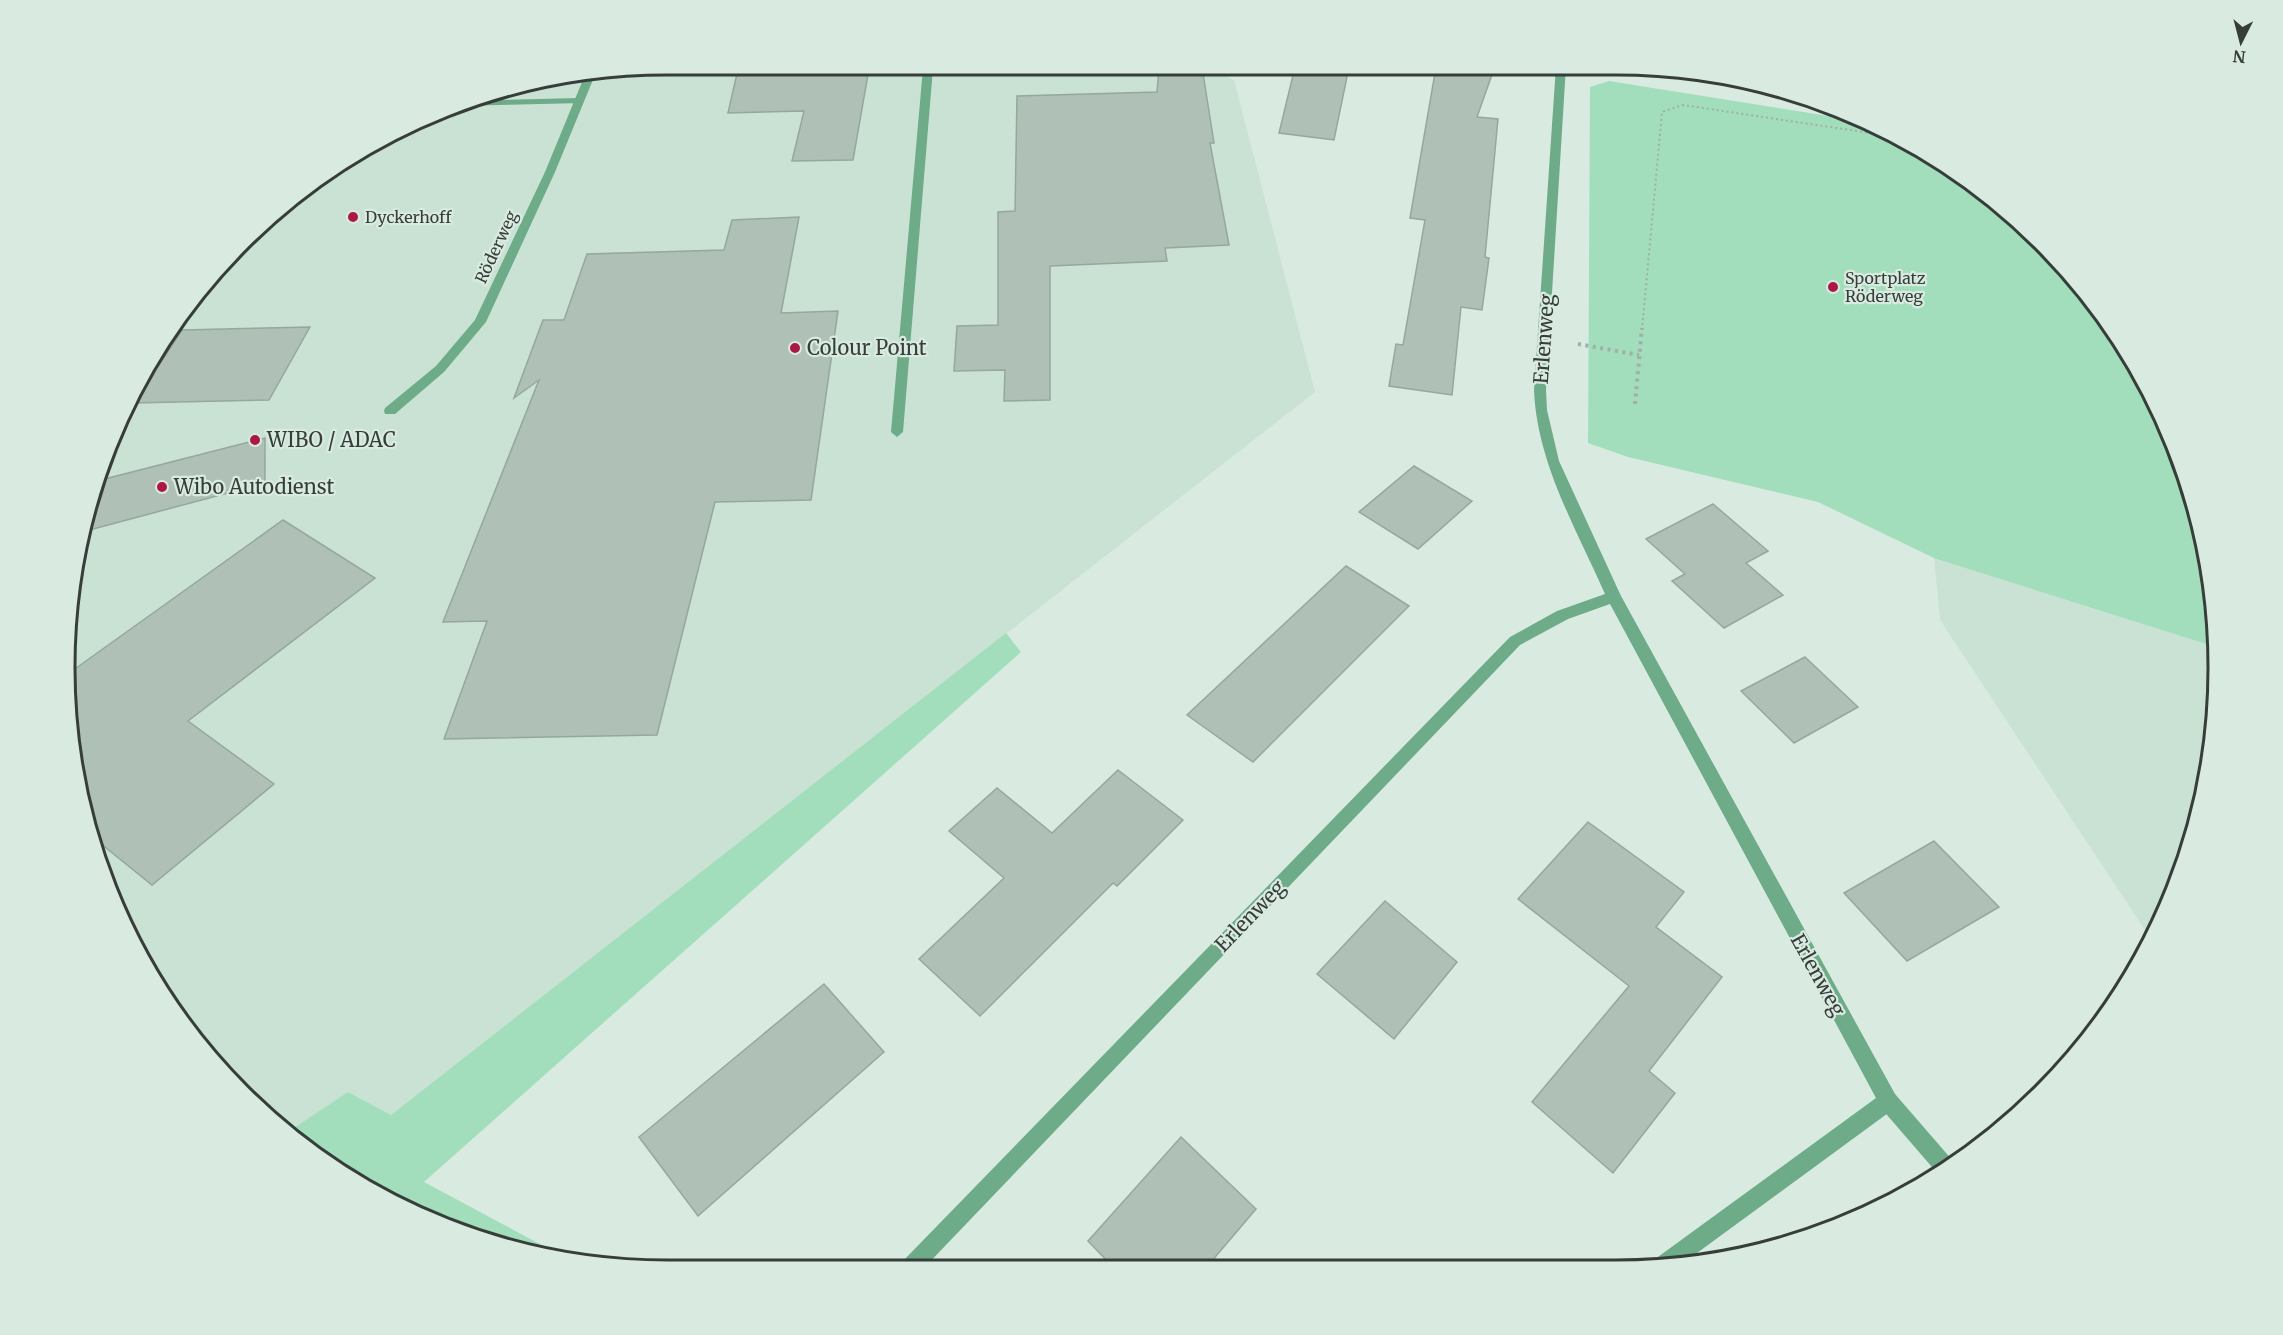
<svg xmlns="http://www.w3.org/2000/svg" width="2283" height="1335" font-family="Merriweather,serif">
<rect width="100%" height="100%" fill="#d9ebe0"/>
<g fill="#c9e2d3">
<path d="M 1207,67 L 1234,80 L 1315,392 L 391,1115 L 348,1092 L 286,1133 L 270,1121 L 189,1035 L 145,969 L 97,862 L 76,785 L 65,668 L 85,511 L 127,401 L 166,332 L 241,241 L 301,189 L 400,127 L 474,96 L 588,70 Z"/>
<path d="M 2207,550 L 2218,667 L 2207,785 L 2173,898 L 2151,939 L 1940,620 L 1934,558 Z"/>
</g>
<g fill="#a2debc">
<path d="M 1609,81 L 1860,121 L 1950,166 L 2042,241 L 2117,332 L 2172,436 L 2207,550 L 2216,647 L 1934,558 L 1818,502 L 1628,457 L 1588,443 L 1590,87 Z"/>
<path d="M 1006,633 L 1021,652 L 424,1182 L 562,1256 L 473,1238 L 333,1169 L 286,1133 L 348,1092 L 391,1115 Z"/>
</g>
<g fill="#afc1b6" stroke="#96a79d" stroke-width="1.5">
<path d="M 1495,66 L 1477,117 L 1498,119 L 1485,257 L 1489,258 L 1482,310 L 1461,307 L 1452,395 L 1389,386 L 1396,344 L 1403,345 L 1425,220 L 1410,218 L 1436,67 Z"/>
<path d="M 1202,67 L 1214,143 L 1210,143 L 1229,245 L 1165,248 L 1167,261 L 1050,266 L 1050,400 L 1004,401 L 1005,370 L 954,371 L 957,326 L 998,325 L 998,212 L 1015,211 L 1017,96 L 1157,92 L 1159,68 Z"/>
<path d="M 1295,67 L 1349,67 L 1334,140 L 1279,133 Z"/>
<path d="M 738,69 L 869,69 L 853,160 L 792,161 L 804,111 L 728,113 Z"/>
<path d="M 799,217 L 781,313 L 838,311 L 811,500 L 715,502 L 657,735 L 444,739 L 487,621 L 443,622 L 539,380 L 514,398 L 543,320 L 564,320 L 587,254 L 724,250 L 732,220 Z"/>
<path d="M 310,327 L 269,400 L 134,403 L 182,330 Z"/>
<path d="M 265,438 L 265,483 L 82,532 L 85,511 L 97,481 Z"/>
<path d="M 1414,466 L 1472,501 L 1418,549 L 1359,512 Z"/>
<path d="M 1713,504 L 1768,551 L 1746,563 L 1783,595 L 1724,628 L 1672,581 L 1685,574 L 1646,539 Z"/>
<path d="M 283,520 L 375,578 L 188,721 L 274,784 L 152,885 L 89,834 L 76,785 L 65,676 Z"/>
<path d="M 1346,566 L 1409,606 L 1253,762 L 1187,715 Z"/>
<path d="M 1805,657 L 1858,707 L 1794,743 L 1741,691 Z"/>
<path d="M 1118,770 L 1183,820 L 1117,886 L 1113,883 L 980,1016 L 919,959 L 1004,878 L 949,831 L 997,788 L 1052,833 Z"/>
<path d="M 1588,822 L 1684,892 L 1656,927 L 1722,977 L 1649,1071 L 1675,1093 L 1613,1173 L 1532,1102 L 1629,986 L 1518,899 Z"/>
<path d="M 1934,841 L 1999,907 L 1907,961 L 1844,893 Z"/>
<path d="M 1385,901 L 1457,962 L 1394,1039 L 1317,974 Z"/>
<path d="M 824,984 L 884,1052 L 698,1216 L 639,1137 Z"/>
<path d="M 1181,1137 L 1256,1209 L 1205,1269 L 1115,1269 L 1088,1241 Z"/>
</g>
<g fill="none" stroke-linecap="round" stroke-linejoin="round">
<path stroke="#a1afa7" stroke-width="2" stroke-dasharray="2 3" stroke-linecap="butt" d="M 1642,330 L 1662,112 L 1683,105 L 1890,136"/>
<g stroke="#a1afa7" stroke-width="4" stroke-dasharray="3 4.5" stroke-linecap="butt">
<path d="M 1578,344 L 1639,355"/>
<path d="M 1635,404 L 1642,328"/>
</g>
<g fill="#6dab89" fill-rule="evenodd">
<path d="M 579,98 L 583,99 L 583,103 L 451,106 L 463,101 Z"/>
<path d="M 1888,1092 L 1895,1094 L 1953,1161 L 1938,1174 L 1881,1108 L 1879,1101 L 1881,1094 Z"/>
</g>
<g fill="#6dab89" fill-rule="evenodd">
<path d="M 1556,66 L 1566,66 L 1546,390 L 1547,410 L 1559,461 L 1621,596 L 1895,1094 L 1897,1101 L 1895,1108 L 1682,1264 L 1648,1269 L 1651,1262 L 1876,1098 L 1610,604 L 1568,619 L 1520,645 L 923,1269 L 899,1269 L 902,1262 L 1510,637 L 1557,611 L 1605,594 C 1576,528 1537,463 1534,390 Z"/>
<path d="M 923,68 L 933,68 L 903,432 L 897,437 L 891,432 Z"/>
<path d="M 587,70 L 597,70 L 555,172 L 486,322 L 444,372 L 395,414 L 385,414 L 384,411 L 385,408 L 436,366 L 475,320 L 545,172 Z"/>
</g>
</g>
<g fill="#ab1848" stroke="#d9ebe0" stroke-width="2">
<circle cx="353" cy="217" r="6"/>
<circle cx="1833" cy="287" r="6"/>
<circle cx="795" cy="348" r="6"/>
<circle cx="255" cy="440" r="6"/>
<circle cx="162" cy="487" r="6"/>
</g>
<g text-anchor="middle" stroke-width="4.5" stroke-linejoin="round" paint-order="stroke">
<g font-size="16" fill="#373e3a" stroke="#d9ebe0" text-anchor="start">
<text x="365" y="223">Dyckerhoff</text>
<text x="1845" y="284">Sportplatz<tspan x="1845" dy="18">Röderweg</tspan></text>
</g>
<g font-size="16" fill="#373e3a" stroke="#d9ebe0">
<text transform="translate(496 247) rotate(-65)" y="6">Röderweg</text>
</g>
<g font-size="20" fill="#373e3a" stroke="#d9ebe0">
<text transform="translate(1544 339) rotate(-86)" y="7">Erlenweg</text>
<text transform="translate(1250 916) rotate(-46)" y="7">Erlenweg</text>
<text transform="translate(1818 975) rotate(61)" y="7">Erlenweg</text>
</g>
<g font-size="20" fill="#373e3a" stroke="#d9ebe0" text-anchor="start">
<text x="807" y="355">Colour Point</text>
<text x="267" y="447">WIBO / ADAC</text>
<text x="174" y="494">Wibo Autodienst</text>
</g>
</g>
<path d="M0 0H2283V1335H0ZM667 75H1616A592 592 0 0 1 2208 667V668A592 592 0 0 1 1616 1260H667A592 592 0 0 1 75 668V667A592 592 0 0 1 667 75Z" fill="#d9ebe0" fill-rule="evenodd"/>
<path fill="none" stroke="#373e3a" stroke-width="3" d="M667 75H1616A592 592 0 0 1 2208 667V668A592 592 0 0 1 1616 1260H667A592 592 0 0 1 75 668V667A592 592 0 0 1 667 75Z"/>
<g transform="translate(2241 42) rotate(186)" stroke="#d9ebe0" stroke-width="4.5" paint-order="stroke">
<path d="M0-4.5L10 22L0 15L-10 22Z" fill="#373e3a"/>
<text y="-9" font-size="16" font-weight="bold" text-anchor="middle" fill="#373e3a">N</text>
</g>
</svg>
